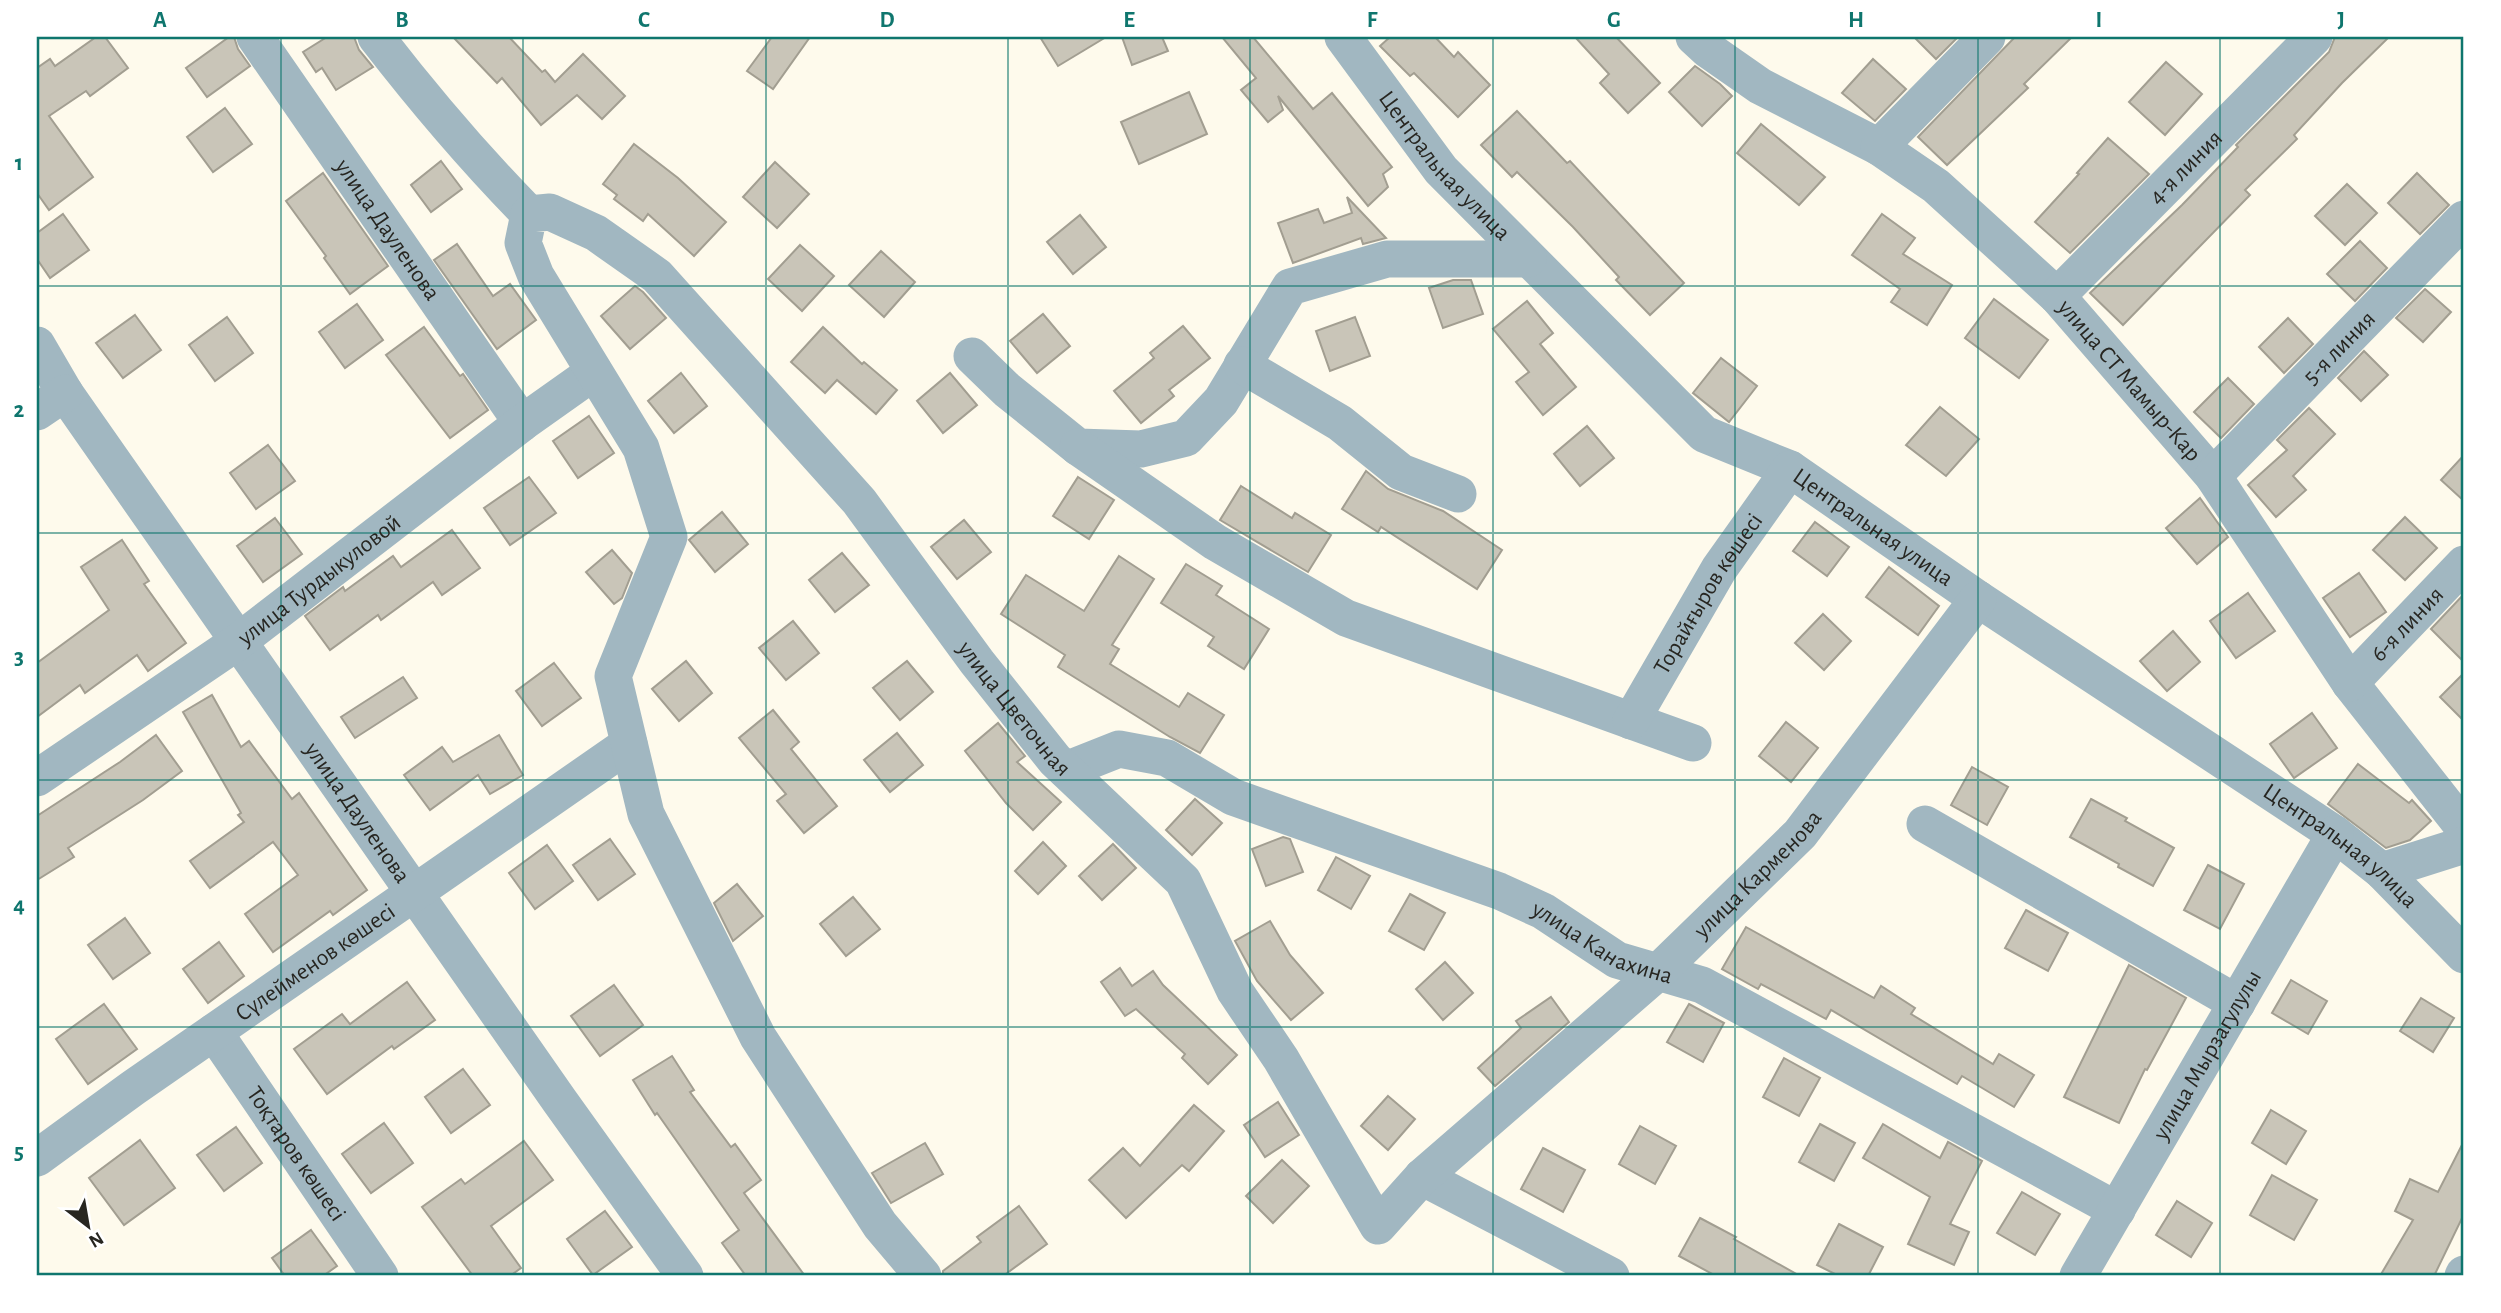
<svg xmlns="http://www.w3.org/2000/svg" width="2501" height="1313" font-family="'Alegreya Sans',sans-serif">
<rect width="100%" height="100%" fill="#fefaec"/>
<g fill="#c9c5b8" stroke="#a29e91" stroke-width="2">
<path d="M 96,37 L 105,37 L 128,68 L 90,96 L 86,91 L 49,116 L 93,177 L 49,210 L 37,193 L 37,68 L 50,59 L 55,66 Z"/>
<path d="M 229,37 L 234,37 L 238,49 L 250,66 L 207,97 L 186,68 Z"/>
<path d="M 327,37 L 354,37 L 359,50 L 373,67 L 336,90 L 322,68 L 316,72 L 303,52 Z"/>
<path d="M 453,37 L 509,37 L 542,72 L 545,70 L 555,82 L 583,54 L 625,96 L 602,119 L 577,95 L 541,125 L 502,78 L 497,83 Z"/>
<path d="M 772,37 L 810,37 L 773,89 L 747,71 Z"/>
<path d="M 1040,37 L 1106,37 L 1058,66 Z"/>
<path d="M 1122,37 L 1162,37 L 1168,51 L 1132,65 Z"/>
<path d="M 1222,37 L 1253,37 L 1313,109 L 1332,93 L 1392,167 L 1383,174 L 1388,187 L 1368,206 L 1278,96 L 1283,110 L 1268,122 L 1241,90 L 1256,78 Z"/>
<path d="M 1390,37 L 1435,37 L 1454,57 L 1458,52 L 1490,85 L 1458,117 L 1414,73 L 1410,76 L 1380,46 Z"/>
<path d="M 1575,37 L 1616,37 L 1660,83 L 1628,113 L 1600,83 L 1609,74 Z"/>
<path d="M 1914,37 L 1958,37 L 1936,59 Z"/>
<path d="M 2015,37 L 2072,37 L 2024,84 L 2028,88 L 1947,165 L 1918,137 Z"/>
<path d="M 2335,37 L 2389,37 L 2342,83 L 2294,135 L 2297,139 L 2245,190 L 2250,195 L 2123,325 L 2090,293 L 2182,205 L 2238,147 L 2236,145 L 2329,52 Z"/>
<path d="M 1873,59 L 1906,89 L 1875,121 L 1842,93 Z"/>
<path d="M 2166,62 L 2202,94 L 2165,135 L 2129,102 Z"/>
<path d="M 1695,66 L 1720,84 L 1732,96 L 1702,126 L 1669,92 Z"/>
<path d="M 1189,92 L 1207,134 L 1139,164 L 1121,122 Z"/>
<path d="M 225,108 L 252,144 L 213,172 L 187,137 Z"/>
<path d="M 1517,111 L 1567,163 L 1570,161 L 1684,283 L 1650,315 L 1616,280 L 1619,277 L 1573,227 L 1517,172 L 1512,177 L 1481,145 Z"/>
<path d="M 1761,124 L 1825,177 L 1799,205 L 1737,153 Z"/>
<path d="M 2108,138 L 2149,174 L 2070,253 L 2035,222 L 2079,174 L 2077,173 Z"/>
<path d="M 634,144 L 678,178 L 726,222 L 694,256 L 648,214 L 643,221 L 614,199 L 617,195 L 603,184 Z"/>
<path d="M 441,161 L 462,189 L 431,212 L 411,185 Z"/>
<path d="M 775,162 L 809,194 L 777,228 L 743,197 Z"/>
<path d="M 323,173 L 388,266 L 350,294 L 324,258 L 326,256 L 286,201 Z"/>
<path d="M 2417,173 L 2449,205 L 2420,234 L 2388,203 Z"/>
<path d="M 2347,184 L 2377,213 L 2345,245 L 2315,216 Z"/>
<path d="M 1347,197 L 1386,238 L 1363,244 L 1361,238 L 1293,263 L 1278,223 L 1318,209 L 1324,223 L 1352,213 Z"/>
<path d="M 63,214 L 89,250 L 50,278 L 37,259 L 37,233 Z"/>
<path d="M 1882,214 L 1915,238 L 1903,254 L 1952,285 L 1927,325 L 1891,302 L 1900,289 L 1852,255 Z"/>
<path d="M 1080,215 L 1106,247 L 1073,274 L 1047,242 Z"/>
<path d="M 2360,241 L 2387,268 L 2355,301 L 2327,274 Z"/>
<path d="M 457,244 L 493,296 L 510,284 L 536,320 L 497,349 L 434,260 Z"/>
<path d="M 800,245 L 834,276 L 802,311 L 768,279 Z"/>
<path d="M 881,251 L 915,282 L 884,317 L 849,285 Z"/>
<path d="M 1453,280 L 1471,280 L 1483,314 L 1443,328 L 1429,288 Z"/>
<path d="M 635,286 L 643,292 L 666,318 L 630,349 L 601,316 Z"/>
<path d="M 2425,289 L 2451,312 L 2423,342 L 2396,318 Z"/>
<path d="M 1994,299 L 2048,340 L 2019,378 L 1965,338 Z"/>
<path d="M 1527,301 L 1553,333 L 1540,344 L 1576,387 L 1543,415 L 1516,382 L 1529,372 L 1493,329 Z"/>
<path d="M 357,304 L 383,340 L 345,368 L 319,332 Z"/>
<path d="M 1043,314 L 1070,346 L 1037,373 L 1010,341 Z"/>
<path d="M 135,315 L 161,350 L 123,378 L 96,343 Z"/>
<path d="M 227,317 L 253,353 L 215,381 L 189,345 Z"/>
<path d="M 1355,317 L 1370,356 L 1330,371 L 1316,331 Z"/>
<path d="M 2288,318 L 2313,344 L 2284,373 L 2259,347 Z"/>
<path d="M 1183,326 L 1210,358 L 1169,390 L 1174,396 L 1141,423 L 1114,391 L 1154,358 L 1150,353 Z"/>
<path d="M 424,327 L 460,376 L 463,374 L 488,410 L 450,438 L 386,355 Z"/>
<path d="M 823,327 L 862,364 L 864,362 L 897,390 L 876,414 L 837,380 L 825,393 L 791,362 Z"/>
<path d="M 2364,351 L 2388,375 L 2361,401 L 2338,378 Z"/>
<path d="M 1721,358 L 1757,386 L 1729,422 L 1693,393 Z"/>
<path d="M 681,373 L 707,406 L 674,433 L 648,401 Z"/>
<path d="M 950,373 L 977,405 L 943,433 L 917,401 Z"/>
<path d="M 2228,378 L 2254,404 L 2221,438 L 2194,412 Z"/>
<path d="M 1940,407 L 1979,439 L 1946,476 L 1906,445 Z"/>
<path d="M 2309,408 L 2335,434 L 2293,476 L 2306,490 L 2276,517 L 2248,485 L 2287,450 L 2277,440 Z"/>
<path d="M 589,416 L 614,453 L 578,478 L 553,441 Z"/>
<path d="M 1587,426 L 1614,458 L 1580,486 L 1554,454 Z"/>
<path d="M 268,445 L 295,481 L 256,509 L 230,473 Z"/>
<path d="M 2464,455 L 2464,501 L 2441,480 Z"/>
<path d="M 1366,471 L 1388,489 L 1443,511 L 1502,550 L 1477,589 L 1381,527 L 1378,532 L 1342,509 Z"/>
<path d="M 529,477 L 556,513 L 510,545 L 484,508 Z"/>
<path d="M 1078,477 L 1114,500 L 1089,539 L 1053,516 Z"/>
<path d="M 1241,486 L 1292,518 L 1295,513 L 1331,535 L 1308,572 L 1220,520 Z"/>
<path d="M 2200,498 L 2228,537 L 2197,564 L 2166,528 Z"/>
<path d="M 722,512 L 748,544 L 715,572 L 689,540 Z"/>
<path d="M 2405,517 L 2437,548 L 2405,580 L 2373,550 Z"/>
<path d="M 275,518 L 302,554 L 263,582 L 237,546 Z"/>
<path d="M 964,520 L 991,552 L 957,579 L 931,547 Z"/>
<path d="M 1815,522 L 1849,547 L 1827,576 L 1793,551 Z"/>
<path d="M 452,530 L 480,568 L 442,595 L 433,582 L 381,620 L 378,615 L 330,650 L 305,616 L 343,587 L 345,591 L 393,556 L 401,567 Z"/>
<path d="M 122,540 L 149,581 L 144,584 L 186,643 L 148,671 L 137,655 L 85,693 L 80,685 L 37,717 L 37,663 L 109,610 L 81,567 Z"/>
<path d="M 612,550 L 632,573 L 622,598 L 614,604 L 586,572 Z"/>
<path d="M 842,553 L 869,585 L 835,612 L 809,580 Z"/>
<path d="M 1119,556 L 1154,579 L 1112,645 L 1119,649 L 1110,664 L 1179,707 L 1188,693 L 1224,715 L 1200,753 L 1170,737 L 1058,667 L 1065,655 L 1001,614 L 1026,575 L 1084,611 Z"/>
<path d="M 1186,564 L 1222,586 L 1216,595 L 1269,629 L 1244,669 L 1208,646 L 1214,637 L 1161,603 Z"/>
<path d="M 1889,567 L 1939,606 L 1918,635 L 1866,597 Z"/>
<path d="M 2359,573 L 2386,612 L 2350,637 L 2323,598 Z"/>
<path d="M 2248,593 L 2275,631 L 2236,658 L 2210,621 Z"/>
<path d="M 2464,594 L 2464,662 L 2431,629 Z"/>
<path d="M 1823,614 L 1851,641 L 1824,670 L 1795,643 Z"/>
<path d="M 793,621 L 819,653 L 786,680 L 759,648 Z"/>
<path d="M 2173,631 L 2200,662 L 2167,691 L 2140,661 Z"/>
<path d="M 686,661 L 712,693 L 679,721 L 652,689 Z"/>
<path d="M 907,661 L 933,692 L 900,720 L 873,688 Z"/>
<path d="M 554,663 L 581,698 L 542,726 L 516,691 Z"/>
<path d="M 2464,673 L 2464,721 L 2440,697 Z"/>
<path d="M 403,677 L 417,698 L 355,738 L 341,717 Z"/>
<path d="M 212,695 L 241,747 L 249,741 L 292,799 L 299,793 L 367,890 L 333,915 L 330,911 L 273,952 L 245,914 L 298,875 L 273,842 L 210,888 L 190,861 L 244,822 L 238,815 L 241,813 L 183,712 Z"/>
<path d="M 773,710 L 799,742 L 791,749 L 837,806 L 804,833 L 777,801 L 786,794 L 739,738 Z"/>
<path d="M 2312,713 L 2337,748 L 2294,778 L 2270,744 Z"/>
<path d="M 1786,722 L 1818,748 L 1791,782 L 1759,756 Z"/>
<path d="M 998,723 L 1025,756 L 1017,762 L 1061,802 L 1033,830 L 1006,803 L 965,751 Z"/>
<path d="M 897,733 L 923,765 L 890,792 L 864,760 Z"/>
<path d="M 156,735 L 182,771 L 143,800 L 68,848 L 74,857 L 37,880 L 37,816 L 120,762 Z"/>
<path d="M 499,735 L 523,775 L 490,794 L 478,775 L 430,810 L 404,775 L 442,747 L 453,762 Z"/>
<path d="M 2358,764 L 2409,803 L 2412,800 L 2431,821 L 2410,840 L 2386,848 L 2328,804 Z"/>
<path d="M 1972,767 L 2008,787 L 1987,825 L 1951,805 Z"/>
<path d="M 1195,799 L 1222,823 L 1192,855 L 1166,830 Z"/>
<path d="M 2091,799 L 2127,818 L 2125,821 L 2174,848 L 2153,886 L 2118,867 L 2119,864 L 2070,837 Z"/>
<path d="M 1283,837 L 1290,839 L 1303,872 L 1266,886 L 1252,849 Z"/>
<path d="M 610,839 L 635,874 L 598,900 L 573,865 Z"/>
<path d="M 1043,842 L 1066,866 L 1038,894 L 1015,871 Z"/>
<path d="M 1113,844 L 1136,868 L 1102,900 L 1079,876 Z"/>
<path d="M 547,845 L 573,881 L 535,909 L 509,873 Z"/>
<path d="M 1336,857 L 1370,876 L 1351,909 L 1318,890 Z"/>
<path d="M 2208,865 L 2244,884 L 2220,929 L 2184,910 Z"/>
<path d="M 737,884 L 763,916 L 733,941 L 714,903 Z"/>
<path d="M 1410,894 L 1445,913 L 1424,950 L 1389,931 Z"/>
<path d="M 853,897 L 880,929 L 846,956 L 820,924 Z"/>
<path d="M 2026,910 L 2068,933 L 2048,971 L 2005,948 Z"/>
<path d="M 125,918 L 150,953 L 113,979 L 88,945 Z"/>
<path d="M 1270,921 L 1290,955 L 1323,993 L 1291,1020 L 1257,981 L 1235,941 Z"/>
<path d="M 1746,927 L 1874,998 L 1881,986 L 1915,1008 L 1911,1014 L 1993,1064 L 1999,1054 L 2034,1075 L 2014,1107 L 1962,1076 L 1957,1084 L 1831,1010 L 1826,1019 L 1761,984 L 1758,989 L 1722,969 Z"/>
<path d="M 219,942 L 244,976 L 208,1003 L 183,969 Z"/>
<path d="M 1445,962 L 1473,993 L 1443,1020 L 1416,989 Z"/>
<path d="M 2129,965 L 2186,998 L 2147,1070 L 2145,1069 L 2119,1123 L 2064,1097 Z"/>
<path d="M 1120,968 L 1132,986 L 1153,971 L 1163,985 L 1237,1055 L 1208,1084 L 1182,1058 L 1185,1054 L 1136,1009 L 1125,1016 L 1101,982 Z"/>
<path d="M 2291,980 L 2327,1001 L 2308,1034 L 2272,1013 Z"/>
<path d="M 407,982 L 435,1020 L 394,1049 L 392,1046 L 327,1094 L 294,1049 L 342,1014 L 350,1024 Z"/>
<path d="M 614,985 L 643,1025 L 600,1056 L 571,1016 Z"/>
<path d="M 1551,997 L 1569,1022 L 1495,1086 L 1478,1068 L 1521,1028 L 1516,1021 Z"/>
<path d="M 2421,998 L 2454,1018 L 2433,1052 L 2400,1031 Z"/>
<path d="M 104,1004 L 137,1049 L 88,1084 L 56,1039 Z"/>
<path d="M 1689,1004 L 1724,1023 L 1703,1062 L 1667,1042 Z"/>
<path d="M 672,1056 L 694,1090 L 690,1092 L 731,1147 L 735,1144 L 761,1180 L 744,1193 L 805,1276 L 746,1276 L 722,1243 L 739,1230 L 657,1113 L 655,1115 L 633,1080 Z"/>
<path d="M 1784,1058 L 1820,1078 L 1799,1116 L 1763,1097 Z"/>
<path d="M 463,1069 L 490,1105 L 451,1133 L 425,1097 Z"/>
<path d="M 1388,1096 L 1415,1119 L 1388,1150 L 1361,1126 Z"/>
<path d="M 1278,1102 L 1299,1135 L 1265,1157 L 1244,1125 Z"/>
<path d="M 1194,1105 L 1224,1131 L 1189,1171 L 1182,1165 L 1126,1218 L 1089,1180 L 1123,1148 L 1140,1166 Z"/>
<path d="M 2271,1110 L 2306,1131 L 2286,1164 L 2252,1143 Z"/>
<path d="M 384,1123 L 413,1163 L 371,1193 L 342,1154 Z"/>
<path d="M 1820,1124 L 1855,1143 L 1834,1181 L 1799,1162 Z"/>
<path d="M 1883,1124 L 1940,1158 L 1948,1142 L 1982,1161 L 1950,1224 L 1969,1232 L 1954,1265 L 1908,1244 L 1930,1197 L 1863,1158 Z"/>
<path d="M 1640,1126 L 1676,1146 L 1655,1184 L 1619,1164 Z"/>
<path d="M 236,1127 L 262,1163 L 224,1191 L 197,1155 Z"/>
<path d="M 140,1140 L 175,1188 L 124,1225 L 89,1178 Z"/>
<path d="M 524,1141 L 553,1180 L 491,1226 L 521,1268 L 510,1276 L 473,1276 L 422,1207 L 461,1179 L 465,1184 Z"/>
<path d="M 2464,1141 L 2464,1214 L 2434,1276 L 2380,1276 L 2413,1220 L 2395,1211 L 2410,1179 L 2438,1192 Z"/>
<path d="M 925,1143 L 943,1174 L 891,1203 L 872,1173 Z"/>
<path d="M 1543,1148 L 1585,1170 L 1563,1212 L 1521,1189 Z"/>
<path d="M 1282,1160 L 1309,1186 L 1273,1223 L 1246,1196 Z"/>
<path d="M 2272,1175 L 2317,1200 L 2294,1240 L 2250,1215 Z"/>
<path d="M 2022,1192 L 2060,1214 L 2035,1255 L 1997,1233 Z"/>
<path d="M 2177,1201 L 2212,1223 L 2191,1257 L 2156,1235 Z"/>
<path d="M 1019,1206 L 1047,1244 L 1003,1276 L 943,1276 L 943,1271 L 981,1242 L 977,1237 Z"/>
<path d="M 605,1211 L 632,1247 L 593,1275 L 567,1239 Z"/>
<path d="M 1700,1218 L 1736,1237 L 1734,1239 L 1800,1276 L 1716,1276 L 1679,1256 Z"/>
<path d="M 1839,1224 L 1883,1247 L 1868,1276 L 1839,1276 L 1817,1265 Z"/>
<path d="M 311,1230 L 337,1266 L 323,1276 L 285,1276 L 272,1258 Z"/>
</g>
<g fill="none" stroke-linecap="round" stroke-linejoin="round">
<g stroke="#a1b7c1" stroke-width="37">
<path id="s1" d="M 255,37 L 522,423"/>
<path d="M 376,37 C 424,99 474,158 529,214"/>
<path id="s2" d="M 1343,37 L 1441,170 L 1704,434 L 1790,469 L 1978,599 L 2335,834 L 2382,871 L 2464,955"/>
<path id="s3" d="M 1694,37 L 1707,49 L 1760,86 L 1879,147 L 1936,186 L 2057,296 L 2213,476 L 2350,683 L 2464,828"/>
<path d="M 1879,147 L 1987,37"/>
<path id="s4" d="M 2057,296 L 2314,37"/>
<path id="s5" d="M 37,345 L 65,393 L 559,1100 L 685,1276"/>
<path d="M 972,356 L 1007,390 L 1078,447 L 1141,449 L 1186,438 L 1221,401 L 1290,287 L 1387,259 L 1528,259"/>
<path d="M 1242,365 L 1340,423 L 1401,472 L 1458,494"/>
<path d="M 37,412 L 65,393"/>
<path d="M 1078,447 L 1215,542 L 1346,618 L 1693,743"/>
<path id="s6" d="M 2213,476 L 2464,219"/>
<path id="s7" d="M 2350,683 L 2464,564"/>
<path id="s8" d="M 1631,721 L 1719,569 L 1790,469"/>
<path id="s9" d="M 1066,770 L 1119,749 L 1167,758 L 1233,797 L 1499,891 L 1543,911 L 1617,960 L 1702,985 L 2117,1210"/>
<path id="s10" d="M 37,778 L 239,641 L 522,423 L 594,372"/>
<path d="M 1925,824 L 2237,1003"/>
<path d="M 2382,871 L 2464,845"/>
<path id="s11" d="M 214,1032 L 380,1276"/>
<path id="s12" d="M 37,1158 L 133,1088 L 629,744"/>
<path d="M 1422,1177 L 1611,1276"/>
<path id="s13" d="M 923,1276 L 880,1225 L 758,1037 L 646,814 L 613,676 L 669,537 L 641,448 L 536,276 L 523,243 L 529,214 L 550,212 L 596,233 L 657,276 L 859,501 L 977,662 L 1055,760 L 1183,881 L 1235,991 L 1281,1059 L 1378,1226 L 1422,1177 L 1657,973 L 1800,834 L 1978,599"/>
<path id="s14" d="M 2078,1276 L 2335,834"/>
<path d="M 2463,1276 L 2464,1274"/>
</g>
</g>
<path fill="none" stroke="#0f766e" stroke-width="2" stroke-opacity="0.55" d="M 281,37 L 281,1276M 523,37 L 523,1276M 766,37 L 766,1276M 1008,37 L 1008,1276M 1250,37 L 1250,1276M 1493,37 L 1493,1276M 1735,37 L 1735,1276M 1978,37 L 1978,1276M 2220,37 L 2220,1276M 37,286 L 2464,286M 37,533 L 2464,533M 37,780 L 2464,780M 37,1027 L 2464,1027"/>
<g text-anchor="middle" stroke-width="5" stroke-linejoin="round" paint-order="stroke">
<g font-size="24" fill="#272621" stroke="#fff">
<text dy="8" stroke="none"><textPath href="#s2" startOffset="164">Центральная улица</textPath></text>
<text dy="8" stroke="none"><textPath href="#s4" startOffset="182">4-я линия</textPath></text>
<text dy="8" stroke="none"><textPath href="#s1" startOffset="234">улица Дауленова</textPath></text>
<text dy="8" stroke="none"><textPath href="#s6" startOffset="180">5-я линия</textPath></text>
<text dy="8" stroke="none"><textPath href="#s3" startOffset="560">улица СТ Мамыр-Кар</textPath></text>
<text dy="8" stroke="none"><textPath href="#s2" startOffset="732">Центральная улица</textPath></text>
<text dy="8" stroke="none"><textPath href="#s10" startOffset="345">улица Турдыкуловой</textPath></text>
<text dy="8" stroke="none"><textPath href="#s8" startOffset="149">Торайғыров көшесі</textPath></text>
<text dy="8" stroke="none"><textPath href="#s7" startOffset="82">6-я линия</textPath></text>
<text dy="8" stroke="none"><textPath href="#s13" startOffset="1900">улица Цветочная</textPath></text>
<text dy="8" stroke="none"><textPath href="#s5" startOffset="567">улица Дауленова</textPath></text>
<text dy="8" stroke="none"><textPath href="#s2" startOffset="1298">Центральная улица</textPath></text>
<text dy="8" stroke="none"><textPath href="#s13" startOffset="3057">улица Карменова</textPath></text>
<text dy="8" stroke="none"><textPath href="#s9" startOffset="581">улица Канахина</textPath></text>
<text dy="8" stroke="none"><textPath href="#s12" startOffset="340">Сүлейменов көшесі</textPath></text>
<text dy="8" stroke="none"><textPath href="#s14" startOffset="256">улица Мырзагулулы</textPath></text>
<text dy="8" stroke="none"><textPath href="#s11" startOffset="147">Тоқтаров көшесі</textPath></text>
</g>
</g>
<rect width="2501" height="1313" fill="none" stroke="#ffffff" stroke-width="77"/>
<g transform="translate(88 1226) rotate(149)" stroke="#ffffff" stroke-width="5" paint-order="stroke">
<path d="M0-5L12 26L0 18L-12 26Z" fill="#272621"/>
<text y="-10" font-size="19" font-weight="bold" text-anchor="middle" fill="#272621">N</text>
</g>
<rect x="38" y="38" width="2424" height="1236" fill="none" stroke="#0f766e" stroke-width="2.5"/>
<g font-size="23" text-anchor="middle" font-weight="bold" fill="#0f766e">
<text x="160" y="27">A</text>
<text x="402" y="27">B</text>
<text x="644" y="27">C</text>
<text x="887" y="27">D</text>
<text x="1129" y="27">E</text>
<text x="1372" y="27">F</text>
<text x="1614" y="27">G</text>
<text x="1856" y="27">H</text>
<text x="2099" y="27">I</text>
<text x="2341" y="27">J</text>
<text x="19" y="170">1</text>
<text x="19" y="417">2</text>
<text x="19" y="664">3</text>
<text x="19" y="912">4</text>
<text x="19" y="1159">5</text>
</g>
</svg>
